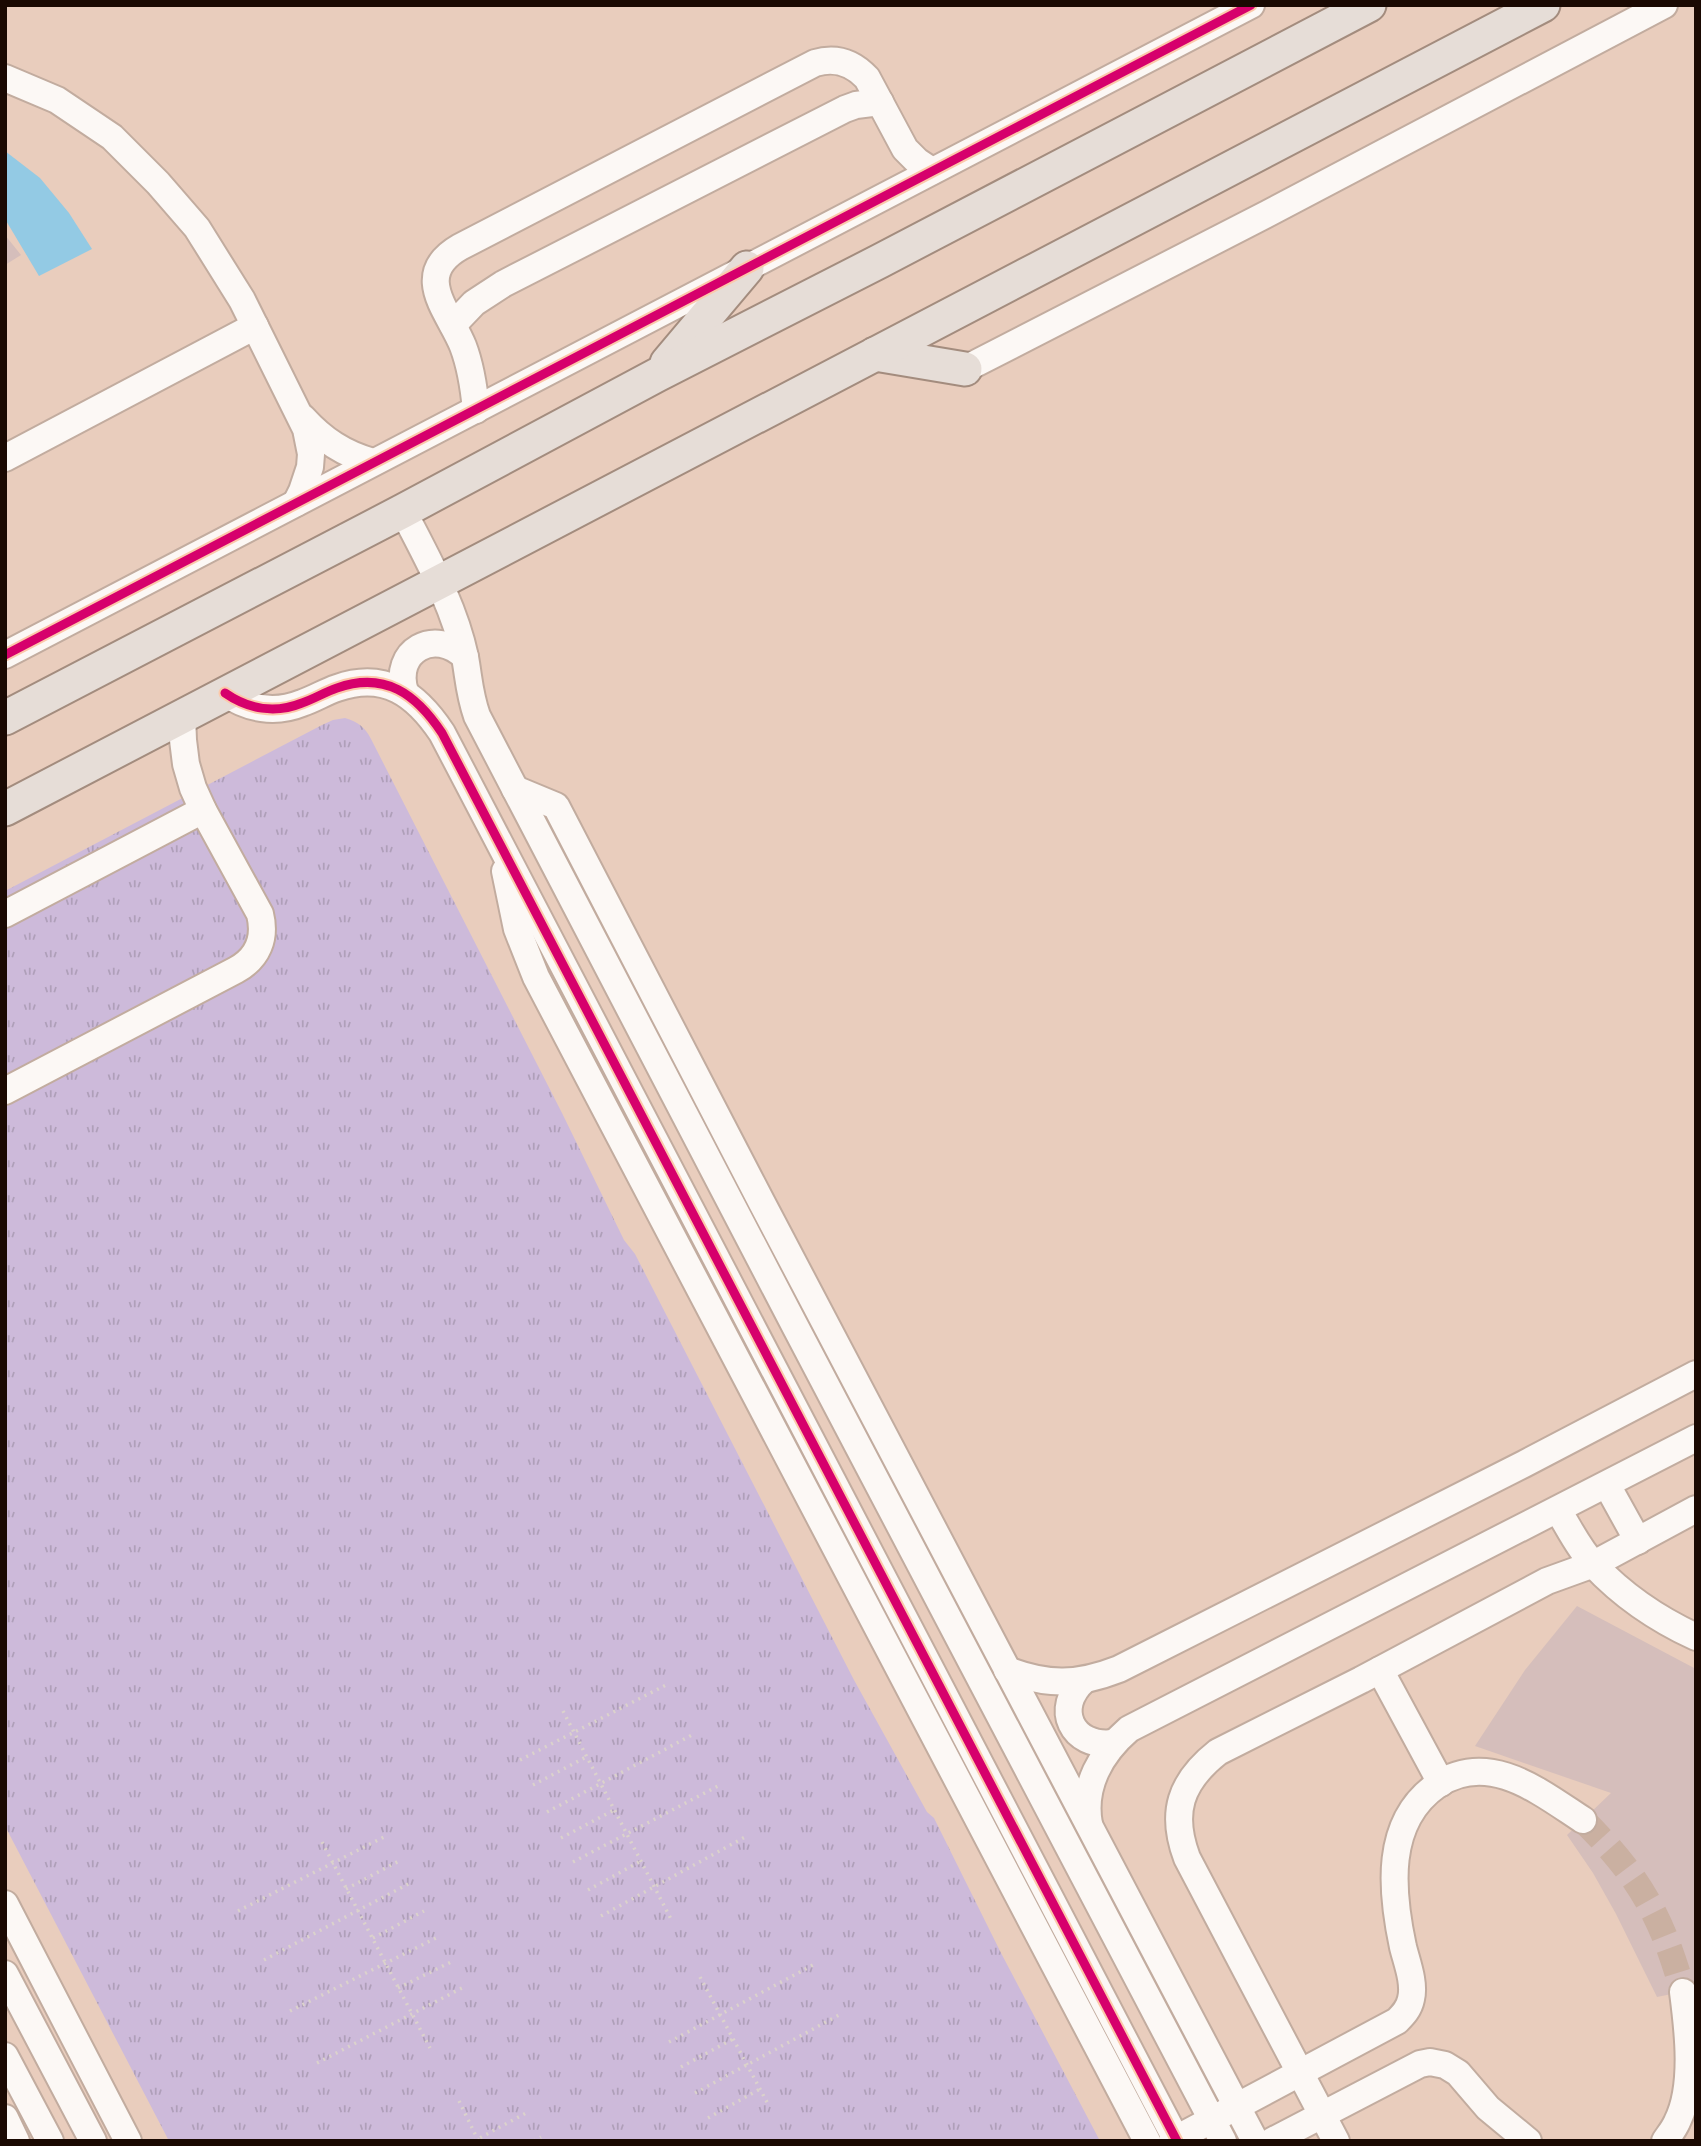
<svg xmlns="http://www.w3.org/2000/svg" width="1701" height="2146" font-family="Poppins,sans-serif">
<defs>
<pattern id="grass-tufts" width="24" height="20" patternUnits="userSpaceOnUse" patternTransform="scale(1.75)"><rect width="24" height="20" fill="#cdbada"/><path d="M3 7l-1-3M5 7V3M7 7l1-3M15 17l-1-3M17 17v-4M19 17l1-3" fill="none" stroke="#af9fb9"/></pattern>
</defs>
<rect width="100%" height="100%" fill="#e9cdbd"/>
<path fill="url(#grass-tufts)" d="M 345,718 C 358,722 365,727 371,739 L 562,1113 L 624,1240 L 635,1254 L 854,1680 L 927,1812 L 934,1818 L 1001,1953 L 1100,2141 L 169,2141 L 5,1826 L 5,891 L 322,725 L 333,720 Z"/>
<path fill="#93cae4" d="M 5,151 L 40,178 L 69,213 L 92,249 L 39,276 L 5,219 Z"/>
<g fill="#d5bebb">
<path d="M 5,235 L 21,255 L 5,265 Z"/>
<path d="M 1577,1606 L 1696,1669 L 1696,1989 L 1657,1997 L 1616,1914 L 1593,1873 L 1567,1835 L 1611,1793 L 1475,1746 L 1525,1670 Z"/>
</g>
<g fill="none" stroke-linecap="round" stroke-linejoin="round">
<path stroke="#cab0a1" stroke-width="26" stroke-dasharray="26 13" stroke-linecap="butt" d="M 1583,1820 C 1639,1876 1662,1916 1683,1992"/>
<defs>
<g id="minor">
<path d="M 5,78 L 57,100 L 112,137 L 158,183 L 197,228 L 242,300 L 306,429 L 311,454 L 310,467 L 302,491 L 296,503"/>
<path d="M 453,325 L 474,303 L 503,284 L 845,109 L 856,105 L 880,102"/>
<path d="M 965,369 L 1267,214 L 1664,5"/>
<path d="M 476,410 C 474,388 471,367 463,346 C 449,311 411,275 460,247 L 815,63 C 835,57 852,62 867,78 L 905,149 L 917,161 L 932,171"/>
<path d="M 303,418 C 323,440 344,454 373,462"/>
<path d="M 5,458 L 255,326"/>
<path d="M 403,511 C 427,558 454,605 465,657 C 469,679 469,693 477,716 L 795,1326 L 1223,2141"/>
<path d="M 5,655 L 1251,5"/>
<path d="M 405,692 C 392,651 435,627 465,657"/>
<path d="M 225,693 C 248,709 275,714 302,703 C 314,699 325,692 337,688 C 385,671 416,694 442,733 L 1177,2141"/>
<path d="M 515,789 L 556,806 L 762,1203 L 1255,2141"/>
<path d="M 505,871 L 517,929 L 536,977 L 1147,2141"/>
<path d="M 5,914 L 203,810"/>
<path d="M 5,1091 L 236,970 C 258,958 266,938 260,914 L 203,810 L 193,788 L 186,764 L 183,740 L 182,715"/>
<path d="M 1607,1485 L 1638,1541"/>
<path d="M 1558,1510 C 1569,1528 1579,1549 1594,1565 C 1623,1596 1657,1619 1696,1637"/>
<path d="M 1007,1670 C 1048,1686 1078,1685 1119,1669 L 1524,1464 L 1696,1374"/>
<path d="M 1380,1670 L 1441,1783"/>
<path d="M 1084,1680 C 1053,1708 1072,1748 1113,1743"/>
<path d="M 1089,1824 C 1082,1786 1101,1753 1129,1729 L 1696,1438"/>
<path d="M 5,1904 L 128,2141"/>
<path d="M 5,1974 L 93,2141"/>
<path d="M 5,2056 L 50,2141"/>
<path d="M 5,2118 L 16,2141"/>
<path d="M 1172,2141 L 1397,2021 C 1403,2015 1409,2009 1411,1999 C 1415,1983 1407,1963 1403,1947 C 1391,1891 1384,1822 1437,1785 C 1489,1750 1540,1792 1583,1820"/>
<path d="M 1272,2141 L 1420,2064 L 1430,2062 L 1445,2065 L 1458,2073 L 1488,2108 L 1528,2141"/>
<path d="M 1336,2141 L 1187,1858 C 1170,1813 1180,1782 1218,1752 L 1361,1680 L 1547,1581 L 1594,1564 L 1696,1509"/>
<path d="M 1665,2141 C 1669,2135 1674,2129 1677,2122 C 1695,2087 1688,2030 1683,1992"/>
</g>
<g id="major">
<path d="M 875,354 L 965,369"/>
<path d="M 667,363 L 747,268"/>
<path d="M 5,718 L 403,511 L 657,375 L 880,261 L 1369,5"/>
<path d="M 5,809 L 1543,5"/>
</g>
</defs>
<use href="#minor" stroke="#c2ac9f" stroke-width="30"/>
<use href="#major" stroke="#a38c7e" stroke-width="37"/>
<g stroke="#dbd2cc" stroke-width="3.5" stroke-dasharray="2 5" stroke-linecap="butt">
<path d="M 563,1711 L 672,1921"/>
<path d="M 520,1760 L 666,1685"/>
<path d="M 533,1785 L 586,1757"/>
<path d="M 547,1812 L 692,1735"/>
<path d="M 561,1838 L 614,1810"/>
<path d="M 322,1842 L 430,2048"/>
<path d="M 573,1862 L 718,1786"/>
<path d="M 346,1889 L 399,1861"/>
<path d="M 588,1890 L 641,1861"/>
<path d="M 238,1911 L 386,1836"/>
<path d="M 601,1916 L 745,1837"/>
<path d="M 373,1938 L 424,1911"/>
<path d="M 264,1960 L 410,1883"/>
<path d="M 700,1977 L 768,2104"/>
<path d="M 398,1988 L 451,1962"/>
<path d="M 290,2011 L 438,1937"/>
<path d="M 669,2042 L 813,1965"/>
<path d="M 317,2063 L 464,1987"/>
<path d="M 681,2067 L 733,2039"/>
<path d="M 695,2093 L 839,2015"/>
<path d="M 459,2101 L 478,2140"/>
<path d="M 708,2118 L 760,2089"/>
<path d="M 474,2141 L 528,2112"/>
<path d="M 534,2141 L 541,2137"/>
</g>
<use href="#minor" stroke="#fcf8f5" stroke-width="26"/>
<use href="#major" stroke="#e6ddd7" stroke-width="33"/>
<defs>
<g id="cycleway">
<path d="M 5,655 L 1251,5"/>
<path d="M 225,693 C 248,709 275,714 302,703 C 314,699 325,692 337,688 C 385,671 416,694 442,733 L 1177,2141"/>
</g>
</defs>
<use href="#cycleway" stroke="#fcc9aa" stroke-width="13"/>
<use href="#cycleway" stroke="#d6006c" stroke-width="9"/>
</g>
<rect width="1701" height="2146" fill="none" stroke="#1a0902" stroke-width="14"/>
</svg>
